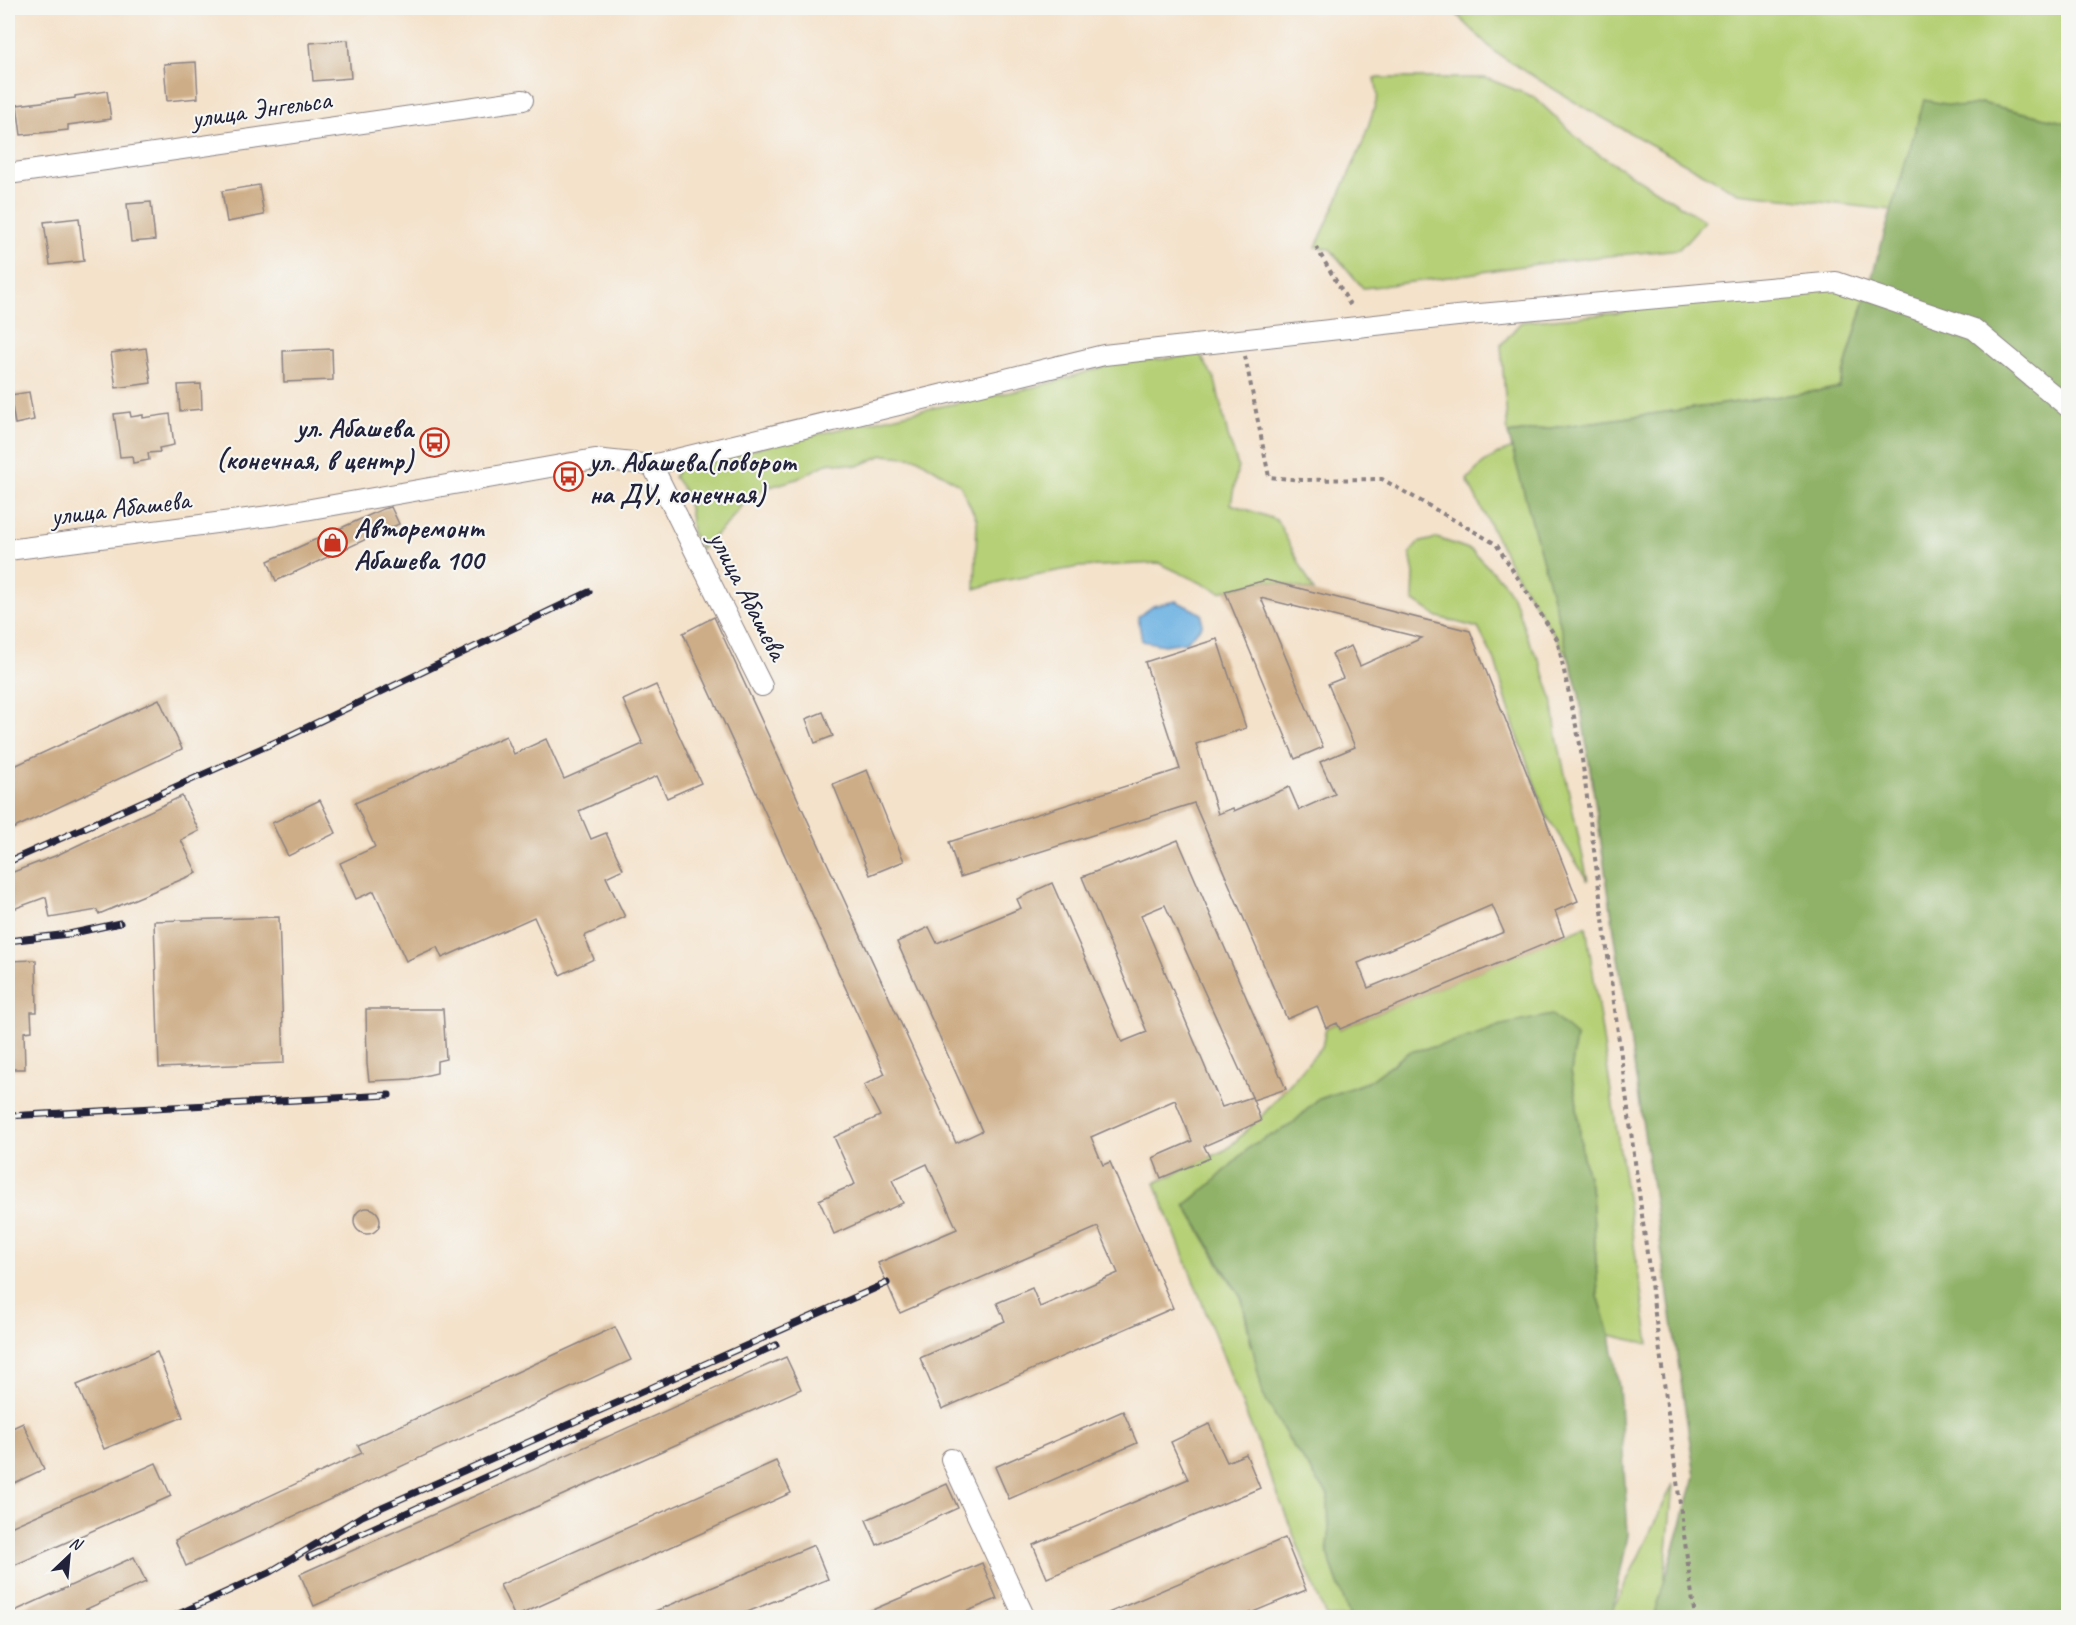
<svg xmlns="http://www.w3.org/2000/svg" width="2076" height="1625" font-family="Caveat,sans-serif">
<rect width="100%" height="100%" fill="#f6f6f2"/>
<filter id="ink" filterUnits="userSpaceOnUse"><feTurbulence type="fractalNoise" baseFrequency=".0167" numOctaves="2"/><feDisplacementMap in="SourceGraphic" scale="12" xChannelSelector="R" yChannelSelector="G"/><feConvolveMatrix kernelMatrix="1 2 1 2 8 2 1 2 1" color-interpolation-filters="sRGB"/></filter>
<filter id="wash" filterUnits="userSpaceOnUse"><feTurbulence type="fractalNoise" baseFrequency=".008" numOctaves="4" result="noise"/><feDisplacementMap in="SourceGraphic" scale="24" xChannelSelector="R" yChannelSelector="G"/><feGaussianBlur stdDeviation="1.35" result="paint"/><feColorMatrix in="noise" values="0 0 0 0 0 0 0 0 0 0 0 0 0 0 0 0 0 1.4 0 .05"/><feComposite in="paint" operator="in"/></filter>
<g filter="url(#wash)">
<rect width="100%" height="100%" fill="#f4e2cb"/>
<g fill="#b5d076" stroke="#6c7958" stroke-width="1.5">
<path d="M 1450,8 L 2068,8 L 2068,123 L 1981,103 L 1962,107 L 1926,221 L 1892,210 L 1738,193 L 1578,104 L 1496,53 Z"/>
<path d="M 1375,78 L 1486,78 L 1534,97 L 1587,147 L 1705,221 L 1679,249 C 1622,255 1566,259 1509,268 C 1460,275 1412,283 1363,288 L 1330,249 L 1316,247 L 1362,145 L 1378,96 Z"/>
<path d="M 1836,282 L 1867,292 L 1839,388 L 1508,434 L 1501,345 L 1521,322 L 1619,313 L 1703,294 Z"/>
<path d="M 1200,354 L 1215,380 L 1228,436 L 1238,466 L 1231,504 L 1277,520 L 1314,591 L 1266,580 L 1220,592 L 1159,563 L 1079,567 L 1002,581 L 975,589 L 977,520 L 960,485 L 917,458 L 883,455 L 858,466 L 830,462 L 797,479 L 766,488 L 747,498 L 729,522 L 701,549 L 692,533 L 690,512 L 685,492 L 674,477 L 680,466 L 918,411 L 1021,390 L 1058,381 L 1118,362 L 1165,359 Z"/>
<path d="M 1532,443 L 1589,696 L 1557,639 L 1513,570 L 1467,480 C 1487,456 1502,450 1532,443 Z"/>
<path d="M 1437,538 L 1471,550 L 1504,583 L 1516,604 L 1527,637 L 1540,662 L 1552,698 L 1557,737 L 1588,881 L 1546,815 L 1513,723 L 1495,661 L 1478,628 L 1438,617 L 1413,600 L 1414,574 L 1410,553 L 1418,543 Z"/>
<path d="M 1586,926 L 1649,1344 L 1610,1335 L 1598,1296 L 1592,1194 L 1582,1153 L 1576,1097 L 1571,1072 L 1576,1036 L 1452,1043 L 1409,1052 L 1370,1081 L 1317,1100 L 1291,1125 L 1252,1145 L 1210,1185 L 1185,1205 L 1221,1267 L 1242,1299 L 1251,1344 L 1291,1443 L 1328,1495 L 1329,1537 L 1327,1553 L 1350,1617 L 1326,1617 L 1155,1183 L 1227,1149 L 1259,1119 L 1322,1047 L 1326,1028 L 1337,1023 L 1340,1029 Z"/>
<path d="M 1673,1484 L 1664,1584 L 1678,1617 L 1607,1618 L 1613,1610 Z"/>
</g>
<g fill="#90b267" stroke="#596a51" stroke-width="1.5">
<path d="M 1924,100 L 1962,107 L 1981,103 L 2068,123 L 2068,1617 L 1654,1617 L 1695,1476 L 1579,694 L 1508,434 L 1839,388 Z"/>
<path d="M 1552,1015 L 1576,1036 L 1571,1072 L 1576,1097 L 1582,1153 L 1592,1194 L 1598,1295 L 1610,1335 L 1619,1387 L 1628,1535 L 1613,1610 L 1607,1618 L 1350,1617 L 1327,1553 L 1329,1537 L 1328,1495 L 1291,1443 L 1263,1395 L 1242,1299 L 1185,1205 L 1210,1185 L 1252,1145 L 1291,1125 L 1317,1100 L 1370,1081 L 1409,1052 L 1452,1043 L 1502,1025 Z"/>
</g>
<path fill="#6cb1e2" stroke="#476a8e" stroke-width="1.5" d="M 1176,601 L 1202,614 L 1202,626 L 1186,642 L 1164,645 L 1142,641 L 1138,617 L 1153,606 Z"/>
<g id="blocks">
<g fill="#cdad87" fill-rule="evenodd">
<path d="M 348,40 L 351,78 L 313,81 L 310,43 Z"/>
<path d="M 196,62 L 198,98 L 167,101 L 164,64 Z"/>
<path d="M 107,91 L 111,119 L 68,125 L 68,130 L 21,135 L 17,105 L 75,98 L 75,96 Z"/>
<path d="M 259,185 L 264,215 L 227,222 L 222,191 Z"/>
<path d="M 151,202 L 155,240 L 131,242 L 127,204 Z"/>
<path d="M 79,218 L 84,261 L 50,265 L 44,222 Z"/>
<path d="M 146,348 L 151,383 L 116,388 L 111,353 Z"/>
<path d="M 332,349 L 333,380 L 284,382 L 283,351 Z"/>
<path d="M 201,384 L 202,409 L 180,411 L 178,385 Z"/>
<path d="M 29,392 L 34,420 L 15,424 L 10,395 Z"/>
<path d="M 130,412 L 131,417 L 143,415 L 143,418 L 170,414 L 174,445 L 159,448 L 160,452 L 148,453 L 149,460 L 133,463 L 132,456 L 120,457 L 114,414 Z"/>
<path d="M 391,507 L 399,524 L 276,581 L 268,561 L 383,509 Z"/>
<path d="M 1266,580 L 1470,631 L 1578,901 L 1555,911 L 1564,936 L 1340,1029 L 1337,1023 L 1326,1028 L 1317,1006 L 1287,1019 L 1194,803 L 960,877 L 949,842 L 1180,769 L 1145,662 L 1217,639 L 1246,728 L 1196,744 L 1218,814 L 1233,808 L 1234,811 L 1289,787 L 1299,810 L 1335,794 L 1320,762 L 1355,747 L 1328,684 L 1343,678 L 1332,654 L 1351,646 L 1360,666 L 1422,638 L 1293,606 L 1292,604 L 1289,605 L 1261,598 L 1323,747 L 1295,759 L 1225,591 ZM 1492,905 L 1504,932 L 1368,988 L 1358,963 Z"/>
<path d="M 714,617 L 956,1143 L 982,1131 L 897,942 L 929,927 L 937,943 L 1021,908 L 1017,899 L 1052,883 L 1122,1042 L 1147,1032 L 1082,877 L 1118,863 L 1119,864 L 1178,840 L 1286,1089 L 1253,1100 L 1252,1097 L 1261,1121 L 1204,1146 L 1210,1158 L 1161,1178 L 1153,1158 L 1192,1141 L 1175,1100 L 1091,1137 L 1103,1165 L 1110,1162 L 1173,1308 L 942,1409 L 920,1358 L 1005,1321 L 997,1303 L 1032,1288 L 1040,1307 L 1118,1273 L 1098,1227 L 900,1313 L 878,1263 L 957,1229 L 927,1164 L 892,1180 L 903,1203 L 834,1234 L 819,1200 L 855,1184 L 834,1137 L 880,1116 L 864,1085 L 885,1074 L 683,633 ZM 1165,905 L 1252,1097 L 1222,1107 L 1141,915 Z"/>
<path d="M 656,685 L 701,783 L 667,798 L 657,776 L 579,811 L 591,839 L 606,833 L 623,869 L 606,877 L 625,917 L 584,936 L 594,959 L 560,975 L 534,917 L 442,958 L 437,947 L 406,961 L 374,891 L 356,899 L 340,863 L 375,847 L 355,803 L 506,736 L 514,754 L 546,739 L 564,779 L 643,744 L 623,700 Z"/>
<path d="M 159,699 L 182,749 L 8,831 L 8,769 Z"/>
<path d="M 823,712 L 833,736 L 815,743 L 806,719 Z"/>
<path d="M 867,770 L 904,861 L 870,875 L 833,784 Z"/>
<path d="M 182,796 L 199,831 L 181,840 L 197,873 L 99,914 L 97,910 L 50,918 L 46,897 L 8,911 L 8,874 L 55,856 Z"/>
<path d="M 320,800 L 336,833 L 288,856 L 272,823 Z"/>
<path d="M 279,917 L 284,1063 L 159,1068 L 154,921 Z"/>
<path d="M 36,960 L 37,1012 L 31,1012 L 32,1031 L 24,1032 L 25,1069 L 8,1069 L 8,961 Z"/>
<path d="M 366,1009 L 443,1009 L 446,1059 L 437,1061 L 437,1073 L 411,1079 L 369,1081 L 367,1064 Z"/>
<circle cx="367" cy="1221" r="13"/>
<path d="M 615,1327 L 631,1360 L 186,1566 L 175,1540 L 362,1453 L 358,1445 Z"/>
<path d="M 157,1352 L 183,1417 L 104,1449 L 77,1385 Z"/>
<path d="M 786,1357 L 801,1389 L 314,1606 L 300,1574 Z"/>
<path d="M 1123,1411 L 1137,1443 L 1009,1499 L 995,1467 Z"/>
<path d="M 23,1423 L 44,1469 L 8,1486 L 8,1430 Z"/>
<path d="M 1209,1424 L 1227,1462 L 1246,1454 L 1260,1488 L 1047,1578 L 1033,1545 L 1188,1479 L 1171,1442 Z"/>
<path d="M 776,1461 L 791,1493 L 515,1617 L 500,1585 Z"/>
<path d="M 156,1463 L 171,1496 L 8,1568 L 8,1528 Z"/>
<path d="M 947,1484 L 958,1508 L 877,1545 L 866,1520 Z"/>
<path d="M 1285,1538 L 1306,1590 L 1241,1617 L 1099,1617 Z"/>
<path d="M 814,1545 L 828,1579 L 735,1617 L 641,1617 Z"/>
<path d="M 134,1557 L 146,1582 L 69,1617 L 8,1617 L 8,1614 Z"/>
<path d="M 982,1563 L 997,1599 L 953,1617 L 856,1617 Z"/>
</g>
</g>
</g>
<g filter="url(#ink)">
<use href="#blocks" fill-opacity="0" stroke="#8b8283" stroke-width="1.5"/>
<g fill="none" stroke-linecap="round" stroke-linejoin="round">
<defs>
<g id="minor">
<path d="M 8,174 L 523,100"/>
<path d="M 652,465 L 762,686"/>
<path d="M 8,550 L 277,515 L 595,459 L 652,465 L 1104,355 L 1457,316 L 1836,282 L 1974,329 L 2068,407"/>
<path d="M 951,1459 L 1025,1618"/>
</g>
</defs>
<use href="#minor" stroke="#8b8283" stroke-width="22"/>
<g stroke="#8b8283" stroke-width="4" stroke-dasharray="4.5 4.5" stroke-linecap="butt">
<path d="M 1316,247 L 1352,308"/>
<path d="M 1245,356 L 1269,477 L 1302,480 L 1382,479 L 1496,544 L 1557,639 L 1580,744 L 1695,1618"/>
</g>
<use href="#minor" stroke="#fff" stroke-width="20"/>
<defs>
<g id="rail">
<path d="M 8,862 L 291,735 L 589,592"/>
<path d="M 8,941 L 69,934 L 120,923"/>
<path d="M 8,1116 L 389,1095"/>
<path d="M 309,1557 L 776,1345"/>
<path d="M 170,1618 L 270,1572 L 362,1516 L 887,1283"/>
</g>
</defs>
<use href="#rail" stroke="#22223b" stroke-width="7"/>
<use href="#rail" stroke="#f6f6f2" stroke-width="4.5" stroke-dasharray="14" stroke-linecap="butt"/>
</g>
</g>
<defs>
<symbol id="bus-ring" viewBox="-11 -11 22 22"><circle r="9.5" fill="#f6f6f2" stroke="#c8321e" stroke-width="1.5"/><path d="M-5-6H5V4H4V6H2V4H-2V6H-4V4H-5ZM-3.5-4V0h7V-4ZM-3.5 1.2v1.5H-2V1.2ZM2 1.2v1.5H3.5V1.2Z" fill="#c8321e"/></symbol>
<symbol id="shop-ring" viewBox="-11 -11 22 22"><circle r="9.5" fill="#f6f6f2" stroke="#c8321e" stroke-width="1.5"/><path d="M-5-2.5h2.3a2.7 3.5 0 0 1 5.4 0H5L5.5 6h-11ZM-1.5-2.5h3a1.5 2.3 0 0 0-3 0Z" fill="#c8321e"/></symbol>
</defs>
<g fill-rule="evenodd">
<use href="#bus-ring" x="418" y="426" width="33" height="33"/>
<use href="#bus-ring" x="552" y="460" width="33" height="33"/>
<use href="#shop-ring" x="316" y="526" width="33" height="33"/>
</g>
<g text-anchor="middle" stroke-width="4.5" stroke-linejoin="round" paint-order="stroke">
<g font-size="28" fill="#22223b" stroke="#f6f6f2">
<text transform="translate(261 108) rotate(-8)" y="10">улица Энгельса</text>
<text transform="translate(120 507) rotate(-7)" y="10">улица Абашева</text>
<text transform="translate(749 595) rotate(63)" y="10">улица Абашева</text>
</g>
<g font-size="28" font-weight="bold" fill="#22223b" stroke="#f6f6f2" text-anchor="start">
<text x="413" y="437" text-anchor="end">ул. Абашева<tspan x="413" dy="32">(конечная, в центр)</tspan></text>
<text x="589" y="471">ул. Абашева(поворот<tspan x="589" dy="32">на ДУ, конечная)</tspan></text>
<text x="354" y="537">Авторемонт<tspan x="354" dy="32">Абашева 100</tspan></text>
</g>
</g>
<rect width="2076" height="1625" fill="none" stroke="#f6f6f2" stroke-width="30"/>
<g transform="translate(69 1556) rotate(26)" stroke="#f6f6f2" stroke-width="4.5" paint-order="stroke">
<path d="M0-4.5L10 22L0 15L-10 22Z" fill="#22223b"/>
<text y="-9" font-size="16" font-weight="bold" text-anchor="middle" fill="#22223b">N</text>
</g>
</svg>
